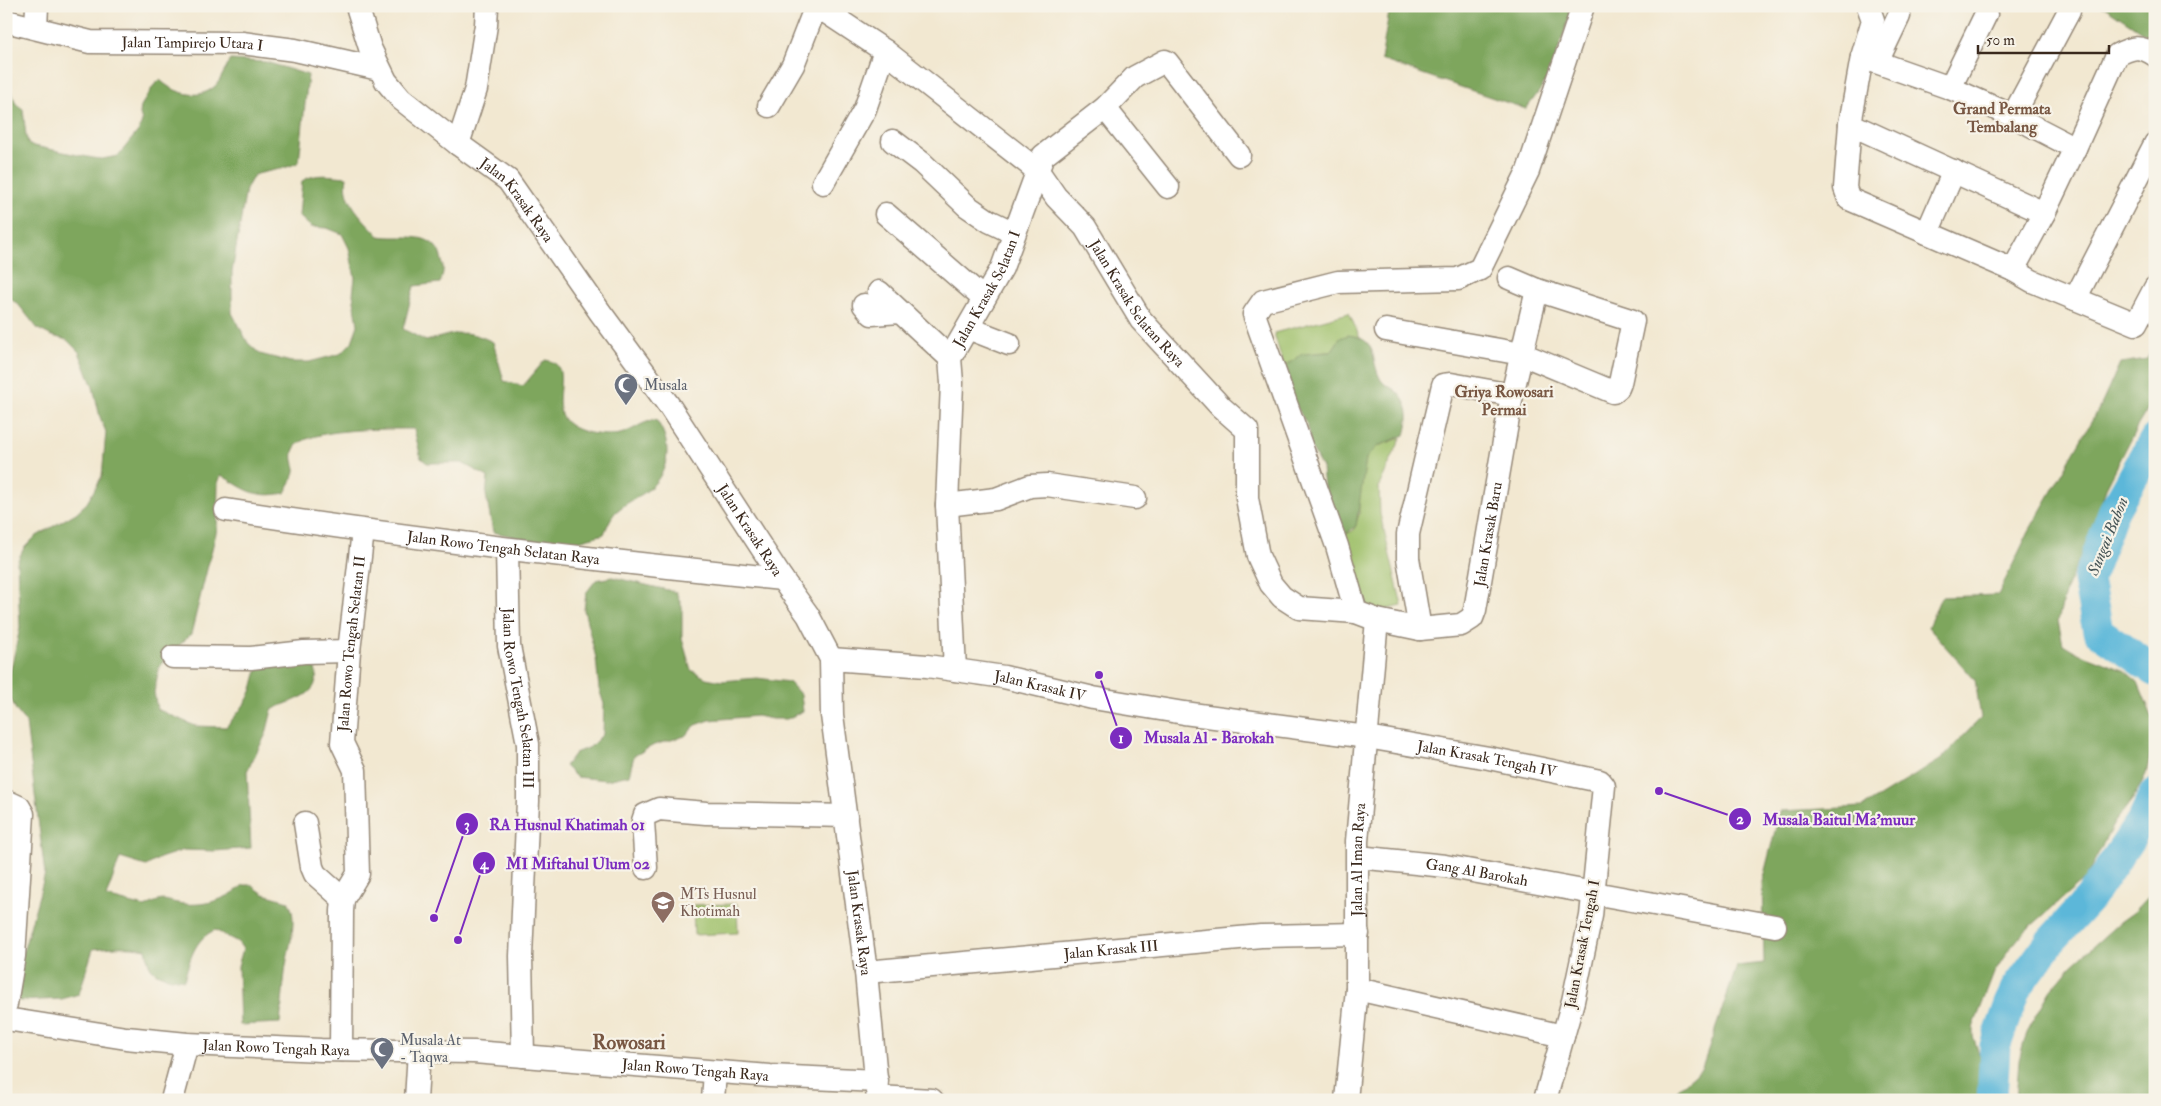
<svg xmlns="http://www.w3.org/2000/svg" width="2161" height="1106" font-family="'IM FELL Double Pica',serif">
<rect width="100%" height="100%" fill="#f7f3e8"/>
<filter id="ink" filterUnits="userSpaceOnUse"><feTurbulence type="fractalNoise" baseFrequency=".02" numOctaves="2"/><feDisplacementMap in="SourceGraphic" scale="10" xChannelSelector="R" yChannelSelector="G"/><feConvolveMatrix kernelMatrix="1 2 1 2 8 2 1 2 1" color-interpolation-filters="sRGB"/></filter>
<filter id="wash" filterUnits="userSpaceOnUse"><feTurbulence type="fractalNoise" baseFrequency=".0096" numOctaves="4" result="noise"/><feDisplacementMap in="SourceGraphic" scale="20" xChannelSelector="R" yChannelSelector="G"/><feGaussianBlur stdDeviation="1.12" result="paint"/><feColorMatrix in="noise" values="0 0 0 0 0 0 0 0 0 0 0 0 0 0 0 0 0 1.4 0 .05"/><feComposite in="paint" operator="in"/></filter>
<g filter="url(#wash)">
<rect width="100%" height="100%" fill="#f2e8d1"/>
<g fill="#9ec069" stroke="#6c7544">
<path d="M 1349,313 L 1360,338 C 1345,332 1339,340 1331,352 C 1312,352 1299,355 1284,367 L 1274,333 Z"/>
<path d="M 1401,438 L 1379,486 L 1380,514 L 1402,606 L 1369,613 L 1343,536 L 1354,530 L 1359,514 L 1359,498 L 1366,458 L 1378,446 Z"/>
<path d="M 737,904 L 738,933 L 694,935 L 693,905 Z"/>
</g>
<g fill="#7ea65d" stroke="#5c683e">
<path d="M 1390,6 L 1573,6 L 1552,69 L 1541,89 L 1526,109 L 1381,60 Z"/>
<path d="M 2097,6 L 2155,6 L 2155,41 L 2106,8 Z"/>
<path d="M 230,60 L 266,62 L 308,75 L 299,162 C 284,170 270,170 254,175 L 246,189 L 232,272 L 232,313 L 248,343 L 260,354 L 291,362 L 309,362 L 340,354 L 352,342 L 358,325 L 353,294 L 355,278 L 349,248 L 342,234 L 327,228 L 311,227 L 299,216 L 302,181 C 316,172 331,176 347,177 C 342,202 364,219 379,236 C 401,240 433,229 441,257 C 444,268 444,272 440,283 L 414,286 L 403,329 L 426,341 C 456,333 464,328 493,342 L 504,381 L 523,386 L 545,360 C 574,363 551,397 563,418 C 572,433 605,437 620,434 C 633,431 642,421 656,420 C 673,442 670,471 649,489 C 639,498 626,502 617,511 C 611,516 607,527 604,534 L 567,544 L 533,541 L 493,532 L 486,495 L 488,477 L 462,463 L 427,463 L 421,458 L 414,429 C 391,429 304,427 294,449 C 290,460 296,465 295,472 C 294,478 287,488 285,493 C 254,499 245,489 221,475 L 218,483 L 217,529 L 191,634 L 163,661 L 159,668 L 154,692 L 157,709 L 195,726 L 226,727 C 234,717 245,706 250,694 C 255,683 254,674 261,664 L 300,662 L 315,668 C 323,698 290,699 272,710 L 266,734 L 247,771 L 251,848 L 215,851 L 184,850 L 160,858 L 146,866 L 120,858 L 106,897 L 145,907 C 167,895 163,902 185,904 C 205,906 229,899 243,885 L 251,885 L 264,894 L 288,901 C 300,921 287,950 285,973 C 283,989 282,1006 280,1023 L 240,1025 L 238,966 L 243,949 L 238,942 L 215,930 C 194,939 190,960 184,980 C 174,978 153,977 149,964 C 147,959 148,955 146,949 C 127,945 112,947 93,949 L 79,994 L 62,999 L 19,1001 L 15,981 L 45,874 L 26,723 L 16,710 L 9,695 L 9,678 L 20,628 L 17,562 L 24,548 L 35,537 L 76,513 L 87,503 L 102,476 L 106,432 L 100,417 L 93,387 L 79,352 L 67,340 L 52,336 L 38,329 L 18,304 L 6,296 L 6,88 L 11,90 L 16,104 L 23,109 L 26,136 L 29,145 L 93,158 L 102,159 L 118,156 L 139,130 L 142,122 L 140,114 L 141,106 L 154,85 L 160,80 C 174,93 198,101 214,87 C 221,81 225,68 230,60 Z"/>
<path d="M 1348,335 C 1380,339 1369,359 1381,380 C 1385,386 1392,387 1397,392 C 1410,405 1410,418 1405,435 L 1378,446 L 1366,458 L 1356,526 L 1343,536 L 1324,488 L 1322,468 L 1311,448 L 1307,425 L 1291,397 L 1288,373 L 1284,367 L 1302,354 L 1331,352 L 1340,338 Z"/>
<path d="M 2155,344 L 2155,397 L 2138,425 L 2106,488 L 2096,522 L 2066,589 L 2058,621 L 2063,644 L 2078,653 L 2125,671 L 2138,682 L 2155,724 L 2155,733 L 2146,774 L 2135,796 L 2114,823 L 2085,879 L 2023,933 L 2007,952 L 1994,973 L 1973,1028 L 1973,1036 L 1982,1062 L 1983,1100 L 1675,1100 L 1675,1092 L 1702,1068 L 1737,966 L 1764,963 L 1762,882 L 1780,811 L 1863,807 L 1940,760 L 1981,718 L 1975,680 L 1928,627 L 1941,597 L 1998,595 L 2029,531 L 2102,403 L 2120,363 L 2147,359 Z"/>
<path d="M 612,577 L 676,592 L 682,607 L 682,639 L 691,670 L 706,678 L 722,681 L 757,678 L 789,682 L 801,695 L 803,711 L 787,719 L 772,719 L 757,716 L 710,720 L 696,725 L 685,736 L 654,745 L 634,756 L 629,775 L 607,780 L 576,777 L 565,766 L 575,753 L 590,747 L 603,734 L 604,704 L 599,689 L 596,658 L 584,610 L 586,593 L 596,580 Z"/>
<path d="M 2155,890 L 2155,1100 L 2016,1100 L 2019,1060 L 2027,1032 L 2050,991 L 2071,966 L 2120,922 L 2134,912 Z"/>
</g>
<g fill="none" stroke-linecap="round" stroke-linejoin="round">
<g stroke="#5bb7d9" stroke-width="31">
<path d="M 2155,439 L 2113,512 L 2088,580 L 2098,631 L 2155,671"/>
<path d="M 1992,1100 L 1995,1046 L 2015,990 L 2050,942 L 2090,898 L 2143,819 L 2155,793"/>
</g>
</g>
</g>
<g filter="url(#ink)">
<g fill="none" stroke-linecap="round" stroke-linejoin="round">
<defs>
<g id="minor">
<path id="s1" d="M 357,6 L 370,48 L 386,81 L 401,99 L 458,144 L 508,180 L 600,312 L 670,407 L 782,579 L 808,615 L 831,659 L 832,715 L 866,972 L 878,1100"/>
<path id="s2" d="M 817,6 L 885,51 L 1038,171 L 1056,197 L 1085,227 L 1141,320 L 1221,407 L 1247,430 L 1247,498 L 1258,556 L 1271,584 L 1282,597 L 1299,608 L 1356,612 L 1377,620 L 1420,629 L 1461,625 L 1472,618 L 1475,610 L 1512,395 L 1537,290 L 1633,321 L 1620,383 L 1618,388 L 1613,392 L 1522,354 L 1386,330"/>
<path d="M 1868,6 L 1873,20 L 1862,57 L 1850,124 L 2044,213"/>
<path id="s3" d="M 6,21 L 90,42 L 242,43 L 295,50 L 379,69"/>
<path d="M 36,28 L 37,6"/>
<path d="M 1877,62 L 1899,16"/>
<path d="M 1950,88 L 1986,14"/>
<path d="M 769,106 L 793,65 L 816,6"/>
<path d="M 1105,108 L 1168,187"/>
<path d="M 2013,116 L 2069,11"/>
<path d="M 1850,124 L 1845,188 L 1849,199 L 2013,270 L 2044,213 L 2075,148 L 2013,116 L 1950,88 L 1862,57"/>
<path d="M 893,141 L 922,163 L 967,206 L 989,221 L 1014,233"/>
<path d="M 458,144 L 476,89 L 486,25 L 487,6"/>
<path d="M 2075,148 L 2117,55 C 2132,47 2140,45 2155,55"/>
<path d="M 823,183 L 865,109 L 885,51"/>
<path d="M 886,214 L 984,299"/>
<path d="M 1927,233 L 1954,171"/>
<path d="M 2013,270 L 2032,281 L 2136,324 L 2155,288"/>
<path d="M 1509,278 L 1537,290"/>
<path d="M 879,292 L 950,358"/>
<path d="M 2075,299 L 2155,144"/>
<path d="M 864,305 L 872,314 L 900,312"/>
<path d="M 968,328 L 1009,344"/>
<path d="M 947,505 L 996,499 L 1030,486 L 1047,485 L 1135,498"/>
<path id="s4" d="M 226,510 C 411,539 596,560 782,579"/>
<path id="s5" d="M 507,549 L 509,646 L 528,744 L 528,801 L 521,956 L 523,1056"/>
<path d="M 1356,612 L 1337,546 L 1254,314 L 1263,301 L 1338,282 L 1458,279 L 1480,269 L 1528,171 L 1583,6"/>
<path d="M 1420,629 L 1408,558 L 1408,534 L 1443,385 L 1451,384 L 1512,395"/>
<path d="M 173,657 L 251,658 L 304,652 L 349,651"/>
<path id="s6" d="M 831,659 L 927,666 L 1004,677 L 1093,698 L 1184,713 L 1367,737 L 1489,758 L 1600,781 L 1604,786 L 1591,916 L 1573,1001 L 1545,1100"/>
<path id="s7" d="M 955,670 L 947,505 L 952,383 L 950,358 L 1002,268 L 1043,156 L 1105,108 L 1135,77 L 1165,61 L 1167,62 L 1239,155"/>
<path d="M 6,801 L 19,807 L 23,814 L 14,956 L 6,1004"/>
<path d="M 305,823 L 312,867 L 315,874 L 343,899"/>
<path id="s8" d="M 1358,857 L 1445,866 L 1775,926"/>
<path d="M 646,868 L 643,821 L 645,815 L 659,809 L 706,813 L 846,816"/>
<path id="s9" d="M 866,972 L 1261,936 L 1358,934"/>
<path d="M 1357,989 L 1563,1036"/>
<path id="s10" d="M 6,1019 L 126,1038 L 187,1044 L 321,1050 L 474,1052 L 770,1076 L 877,1081"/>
<path id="s11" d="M 341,1050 L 342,911 L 343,899 L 358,874 L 355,770 L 342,743 L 349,651 L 363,531"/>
<path d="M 878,1097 L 932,1100"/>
<path d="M 172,1100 L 187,1044"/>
<path d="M 416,1100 L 419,1051"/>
<path d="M 713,1100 L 715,1072"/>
<path id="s12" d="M 1346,1100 L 1357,989 L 1357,841 L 1377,620"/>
</g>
</defs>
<use href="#minor" stroke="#968978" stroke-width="25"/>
<use href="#minor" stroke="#fff" stroke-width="22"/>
</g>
</g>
<defs>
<symbol id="mosque-pin" viewBox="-11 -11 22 30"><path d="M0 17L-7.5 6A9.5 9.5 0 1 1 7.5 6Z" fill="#6b7280" stroke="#f7f3e8"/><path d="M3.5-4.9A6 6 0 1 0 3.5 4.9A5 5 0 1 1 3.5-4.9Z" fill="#fff"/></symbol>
<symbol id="school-pin" viewBox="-11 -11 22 30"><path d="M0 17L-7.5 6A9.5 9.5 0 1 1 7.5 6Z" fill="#8d6e63" stroke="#f7f3e8"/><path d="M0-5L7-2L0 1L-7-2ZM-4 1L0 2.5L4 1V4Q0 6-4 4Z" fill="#fff"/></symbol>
</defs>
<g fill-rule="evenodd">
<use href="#mosque-pin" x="612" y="371" width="28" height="38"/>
<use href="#school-pin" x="649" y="889" width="28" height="38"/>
<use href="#mosque-pin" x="368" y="1035" width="28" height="38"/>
</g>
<g text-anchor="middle" stroke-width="4.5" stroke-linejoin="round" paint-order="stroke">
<g font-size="15" fill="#3b2a1e" stroke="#f7f3e8">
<text dy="5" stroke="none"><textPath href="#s3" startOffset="189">Jalan Tampirejo Utara I</textPath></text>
<text dy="5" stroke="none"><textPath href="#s1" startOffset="259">Jalan Krasak Raya</textPath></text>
<text dy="5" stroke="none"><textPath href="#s7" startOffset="391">Jalan Krasak Selatan I</textPath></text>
<text dy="5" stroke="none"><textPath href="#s2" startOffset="442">Jalan Krasak Selatan Raya</textPath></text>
<text dy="5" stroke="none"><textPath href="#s1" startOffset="664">Jalan Krasak Raya</textPath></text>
<text dy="5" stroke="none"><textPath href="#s2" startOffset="1069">Jalan Krasak Baru</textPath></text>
<text dy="5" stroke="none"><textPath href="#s4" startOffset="280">Jalan Rowo Tengah Selatan Raya</textPath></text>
<text dy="5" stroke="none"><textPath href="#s11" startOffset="414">Jalan Rowo Tengah Selatan II</textPath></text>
<text dy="5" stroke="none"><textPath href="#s6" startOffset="211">Jalan Krasak IV</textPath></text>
<text dy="5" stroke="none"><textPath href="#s5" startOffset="150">Jalan Rowo Tengah Selatan III</textPath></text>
<text dy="5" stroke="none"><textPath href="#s6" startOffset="664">Jalan Krasak Tengah IV</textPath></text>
<text dy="5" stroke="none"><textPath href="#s12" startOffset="241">Jalan Al Iman Raya</textPath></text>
<text dy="5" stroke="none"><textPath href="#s8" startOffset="120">Gang Al Barokah</textPath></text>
<text dy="5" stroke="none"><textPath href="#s1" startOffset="1082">Jalan Krasak Raya</textPath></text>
<text transform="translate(1582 944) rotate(-79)" y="5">Jalan Krasak Tengah I</text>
<text dy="5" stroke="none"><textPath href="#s9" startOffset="246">Jalan Krasak III</textPath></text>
<text dy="5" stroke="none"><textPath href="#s10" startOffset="272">Jalan Rowo Tengah Raya</textPath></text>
<text dy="5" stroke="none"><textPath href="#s10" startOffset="692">Jalan Rowo Tengah Raya</textPath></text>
</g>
<g font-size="15" fill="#5b616d" stroke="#f7f3e8" text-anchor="start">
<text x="644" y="390">Musala</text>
<text x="400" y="1045">Musala At<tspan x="400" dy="17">- Taqwa</tspan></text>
</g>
<g font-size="15" fill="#785e54" stroke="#f7f3e8" text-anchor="start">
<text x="680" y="899">MTs Husnul<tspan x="680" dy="17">Khotimah</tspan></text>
</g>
<g font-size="16" font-weight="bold" fill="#785743" stroke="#f7f3e8">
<text x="2002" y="114">Grand Permata<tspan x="2002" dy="18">Tembalang</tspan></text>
<text x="1504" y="397">Griya Rowosari<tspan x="1504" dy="18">Permai</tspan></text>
</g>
<g font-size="16" font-style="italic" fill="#455456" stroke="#f7f3e8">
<text transform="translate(2107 536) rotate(-68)" y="6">Sungai Babon</text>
</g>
<g font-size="20" font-weight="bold" fill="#785743" stroke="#f7f3e8">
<text x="629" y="1049">Rowosari</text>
</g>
</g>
<path fill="none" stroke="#7b2cbf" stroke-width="2" d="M1099 675L1121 738M1659 791L1740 819M434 918L467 824M458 940L484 863"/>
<g fill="#7b2cbf" stroke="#f7f3e8" stroke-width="2">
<circle cx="1099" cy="675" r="5"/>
<circle cx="1659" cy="791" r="5"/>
<circle cx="434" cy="918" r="5"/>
<circle cx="458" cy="940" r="5"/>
<circle cx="1121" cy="738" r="12"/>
<circle cx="1740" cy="819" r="12"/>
<circle cx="467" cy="824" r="12"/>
<circle cx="484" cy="863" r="12"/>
</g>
<g font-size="15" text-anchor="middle" font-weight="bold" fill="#fff">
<text x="1121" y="743">1</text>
<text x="1740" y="824">2</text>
<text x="467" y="830">3</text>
<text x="484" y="869">4</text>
</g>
<g font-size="16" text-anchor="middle" font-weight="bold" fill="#7b2cbf" stroke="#f7f3e8" stroke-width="4.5" stroke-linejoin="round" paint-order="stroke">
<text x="1209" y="743">Musala Al - Barokah</text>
<text x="1839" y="825">Musala Baitul Ma'muur</text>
<text x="567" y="830">RA Husnul Khatimah 01</text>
<text x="578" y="869">MI Miftahul Ulum 02</text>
</g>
<rect width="2161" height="1106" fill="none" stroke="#f7f3e8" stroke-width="25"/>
<path d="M1978 45v8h131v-8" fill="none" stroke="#3b2a1e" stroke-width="2.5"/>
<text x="1986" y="45" font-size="15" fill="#3b2a1e" stroke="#f7f3e8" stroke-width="4" paint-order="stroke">50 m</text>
</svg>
